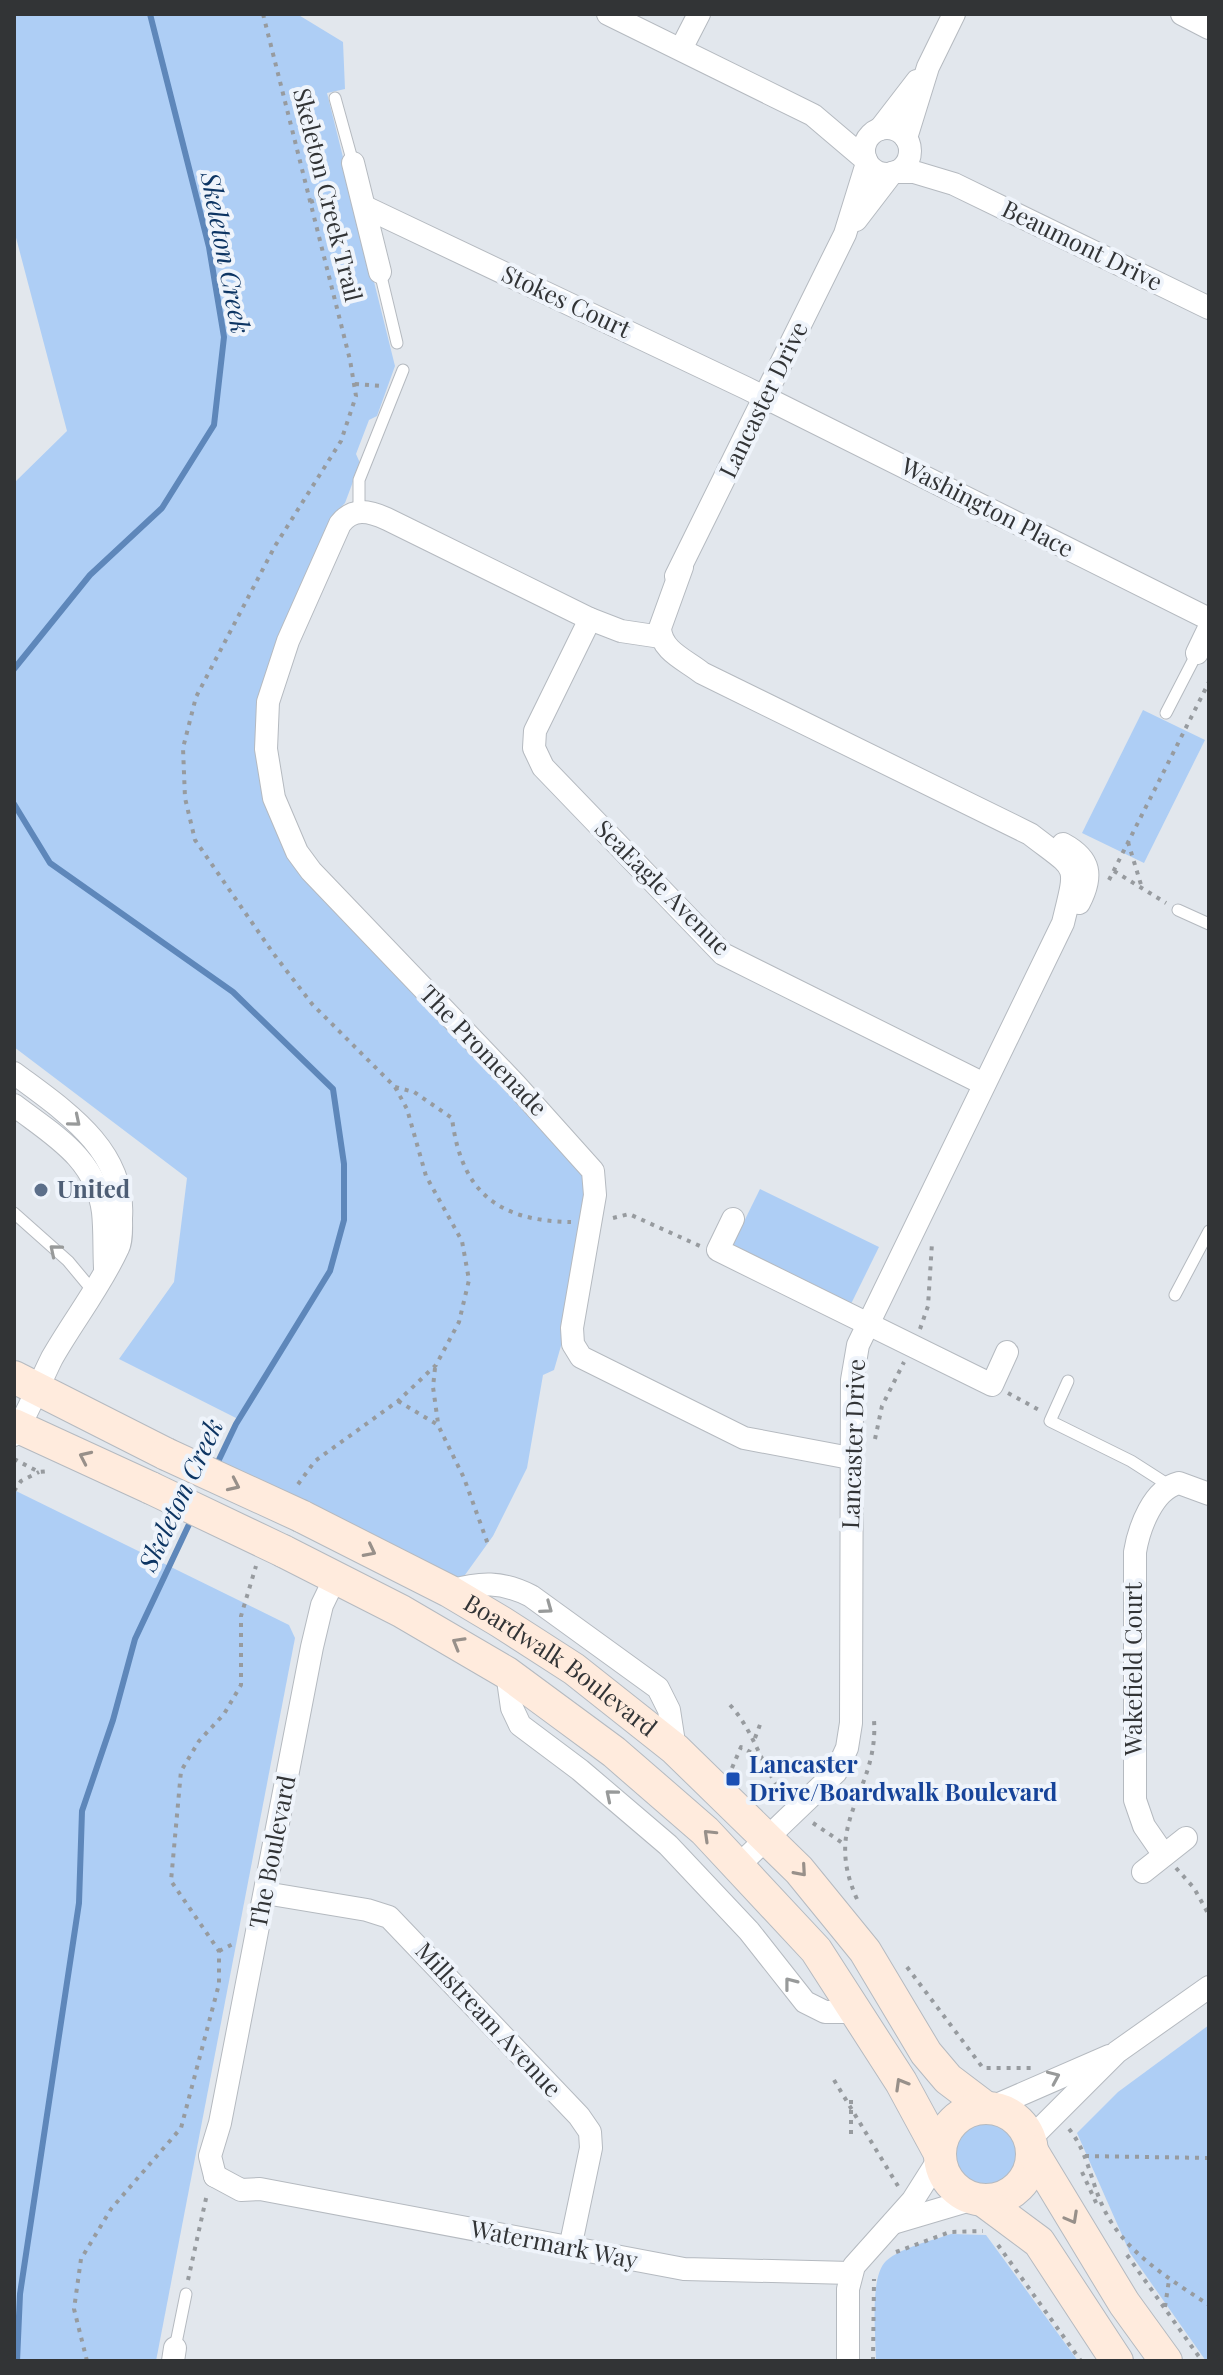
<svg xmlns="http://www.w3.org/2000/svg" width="1223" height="2375" font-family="'Playfair Display',serif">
<rect width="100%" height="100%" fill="#e2e7ed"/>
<g fill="#aecef5">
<path d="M 14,14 L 297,14 L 343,42 L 345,89 L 327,93 L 395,366 L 377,416 L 369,420 L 356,454 L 360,463 L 345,503 L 336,512 L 276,648 L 272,816 L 578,1165 L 587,1183 L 563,1339 L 554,1370 L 543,1375 L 527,1468 L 493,1536 L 457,1586 L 218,1463 L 238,1419 L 119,1359 L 174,1282 L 187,1178 L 14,1047 L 14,483 L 67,431 L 14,230 Z"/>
<path d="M 1143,710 L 1205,740 L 1144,863 L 1082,833 Z"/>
<path d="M 760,1189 L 879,1247 L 850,1306 L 731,1248 Z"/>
<path d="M 14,1490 L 289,1625 L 295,1638 L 156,2361 L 14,2361 Z"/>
<path d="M 1209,2025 L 1209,2361 L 1206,2361 L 1130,2253 L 1077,2133 L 1118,2092 Z"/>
<circle cx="985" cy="2151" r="34"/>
<path d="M 951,2234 L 986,2235 L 1078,2361 L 876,2361 C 876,2338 869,2277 886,2261 C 902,2247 931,2241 951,2234 Z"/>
</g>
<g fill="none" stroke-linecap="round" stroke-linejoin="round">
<g stroke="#5e87ba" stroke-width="6">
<path d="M 14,669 L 90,575 L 162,508 L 214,425 L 224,337 L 209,247 L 150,14"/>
<path d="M 14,804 L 50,863 L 233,992 L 333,1089 L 344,1164 L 344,1220 L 330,1271 L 236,1424 L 215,1468"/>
<path d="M 17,2361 L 20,2294 L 79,1903 L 82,1811 L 113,1720 L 135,1639 L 192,1518"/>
</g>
<defs>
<g id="lane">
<path d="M 335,98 L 353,163"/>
<path d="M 380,272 L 397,343"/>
<path d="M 359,511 L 359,480 L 403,370"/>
<path d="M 1166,713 L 1197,653"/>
<path d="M 1178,910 L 1209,924"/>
<path d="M 14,1213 L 68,1261 L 93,1291"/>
<path d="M 1175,1295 L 1209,1231"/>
<path d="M 1068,1381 L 1050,1421 L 1131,1461 L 1170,1486"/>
<path d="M 175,2348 L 186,2294"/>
</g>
<g id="street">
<path d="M 608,14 L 813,115 L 866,160"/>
<path d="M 1182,14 L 1209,28"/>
<path d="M 681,49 L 699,14"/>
<circle cx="887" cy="151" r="23"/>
<path d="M 880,129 L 917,81"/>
<path d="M 906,138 L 928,67 L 954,14"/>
<path d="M 353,163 L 380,272"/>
<path d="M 895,172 L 914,172 L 954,184 L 1209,308"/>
<path d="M 367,208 L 746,388 L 1209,619"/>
<path d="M 856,220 L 892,173"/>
<path d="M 682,567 L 660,628 C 661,651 686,660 702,673 L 1030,834 C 1079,872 1078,861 1063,923 L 858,1345 L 852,1380 L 851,1723 L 847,1748 L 836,1772 L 739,1865"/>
<path d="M 676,576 L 845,234 L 867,163"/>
<path d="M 590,619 L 535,731 L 534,748 L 543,767 L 723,954 L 984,1084"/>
<path d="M 661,637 L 621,631 L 590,619 L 387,519 C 369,511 353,507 340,524 L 288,641 L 268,702 L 266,749 L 274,798 L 297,852 L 311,871 L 515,1084 L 593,1171 L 595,1195 L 572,1328 L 573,1344 L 581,1357 L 744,1438 L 850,1458"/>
<path d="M 1197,653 L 1209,628"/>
<path d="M 1063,844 C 1091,859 1093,876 1079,903"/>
<path d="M 14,1073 C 62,1109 126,1149 121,1218 C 121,1227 122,1240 118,1248 C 100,1287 73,1321 52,1358 C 39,1384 29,1411 14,1435"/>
<path d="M 14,1105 C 53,1135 96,1158 103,1212 C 105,1230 104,1249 105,1268"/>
<path d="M 733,1219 L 718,1250 L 992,1385 L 1007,1352"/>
<path d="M 449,1591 C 481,1582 501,1581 531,1596 L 658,1688 L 669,1710 L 675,1749"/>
<path d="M 507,1673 L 512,1708 L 520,1725 L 580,1770 L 668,1845 L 749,1931 L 805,2002 L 825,2012 L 856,2012"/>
<path d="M 1164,1855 L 1144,1826 L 1135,1800 L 1135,1552 C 1139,1528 1153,1489 1179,1483 L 1209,1494"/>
<path d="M 1143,1872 L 1186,1838"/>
<path d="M 265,1893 L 367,1910 L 389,1917 L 579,2116 L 590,2132 L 591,2148 L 570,2248"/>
<path d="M 992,2107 L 1109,2056"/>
<path d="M 1030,2139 L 1117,2052 L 1209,1987"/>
<path d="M 215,2176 L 241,2190 L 260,2189 L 684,2269 L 851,2273"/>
<path d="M 215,2176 L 210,2156 L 220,2123 L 312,1647 L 322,1605 L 335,1578"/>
<path d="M 893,2223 L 974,2199"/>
<path d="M 173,2361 L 175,2348"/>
<path d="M 848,2361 L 848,2289 L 854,2266 L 913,2200 L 939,2159"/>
</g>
<g id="secondary">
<path d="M 14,1377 L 166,1454"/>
<path d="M 14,1425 L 151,1488"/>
<path id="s1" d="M 301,1516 L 449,1591 L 501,1622 L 574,1669 L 675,1749 L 799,1870 L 865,1951 L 926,2053 L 948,2079 L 985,2107"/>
<path d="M 283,1551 L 401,1611 L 507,1673 L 614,1752 L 705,1831 L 816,1950 L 901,2082 L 939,2152"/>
<circle cx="986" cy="2154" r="46"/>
<path d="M 1032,2151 L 1124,2303 L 1166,2361"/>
<path d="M 984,2201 L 1039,2242 L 1117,2361"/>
</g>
</defs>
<use href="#lane" stroke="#b5bac0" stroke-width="13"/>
<use href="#street" stroke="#b5bac0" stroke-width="24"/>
<use href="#secondary" stroke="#b5bac0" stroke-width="34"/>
<g stroke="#979b9f" stroke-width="4" stroke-dasharray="4 6" stroke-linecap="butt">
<path d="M 263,14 L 350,360 L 356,396 L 341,441 L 275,546 L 196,697 L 183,748 L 185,798 L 195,840 L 273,953 L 312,1004 L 395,1087 L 407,1109 L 426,1176 L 462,1241 L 469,1280 L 459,1322 L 436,1365 L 398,1401 L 315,1461 L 296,1487"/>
<path d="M 310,202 L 339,193"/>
<path d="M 355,384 L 381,386"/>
<path d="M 1128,842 L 1142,888"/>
<path d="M 1114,871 L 1166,903"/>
<path d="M 1109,880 L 1209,682"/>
<path d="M 395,1087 L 414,1092 L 452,1118 C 461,1192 498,1221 571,1222"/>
<path d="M 613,1218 L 629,1214 L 700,1246"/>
<path d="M 920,1329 L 928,1306 L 932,1243"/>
<path d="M 435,1368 L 433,1387 L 438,1423"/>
<path d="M 1008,1393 L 1039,1410"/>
<path d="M 398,1401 L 438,1425 L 464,1478 L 489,1547"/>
<path d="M 875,1439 L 882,1406 L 904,1362"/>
<path d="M 14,1459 L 39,1472 L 49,1471"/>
<path d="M 14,1491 L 21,1481 L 39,1472"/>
<path d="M 730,1705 C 755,1732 761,1767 784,1795"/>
<path d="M 755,1738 L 761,1722"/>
<path d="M 732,1768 L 741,1747 L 761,1758"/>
<path d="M 813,1823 L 844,1844"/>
<path d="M 1176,1868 L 1194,1888 L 1209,1915"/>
<path d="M 857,1899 C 821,1820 879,1792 874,1720"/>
<path d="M 219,1951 L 235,1943"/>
<path d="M 907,1967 L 983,2068 L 1031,2068"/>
<path d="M 834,2080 L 898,2186"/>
<path d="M 1069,2129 C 1088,2152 1091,2183 1104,2209 C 1124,2252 1171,2280 1209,2305"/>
<path d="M 851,2134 L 851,2094"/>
<path d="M 1085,2156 L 1209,2158"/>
<path d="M 1082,2172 L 1098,2207"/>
<path d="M 998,2245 L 1081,2361"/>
<path d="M 896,2252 L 950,2232 L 983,2231"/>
<path d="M 1127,2255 L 1202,2361"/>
<path d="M 188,2280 L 207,2194"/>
<path d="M 1165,2307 L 1169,2280"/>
<path d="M 87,2361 L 74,2309 L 81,2259 L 111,2209 L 181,2128 L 219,1984 L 219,1951 L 171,1881 L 181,1771 L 199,1741 L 224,1714 L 241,1685 L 241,1616 L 256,1566"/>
<path d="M 873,2361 L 874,2279"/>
</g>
<use href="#lane" stroke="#fff" stroke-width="11"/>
<use href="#street" stroke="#fff" stroke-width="22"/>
<use href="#secondary" stroke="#ffebdd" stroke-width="32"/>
<defs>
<g id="secondary-bridge">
<path d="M 166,1454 L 301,1516"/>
<path d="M 151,1488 L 283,1551"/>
</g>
</defs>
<use href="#secondary-bridge" stroke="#b5bac0" stroke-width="34" stroke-linecap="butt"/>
<use href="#secondary-bridge" stroke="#ffebdd" stroke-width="32"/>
</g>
<defs><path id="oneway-chevron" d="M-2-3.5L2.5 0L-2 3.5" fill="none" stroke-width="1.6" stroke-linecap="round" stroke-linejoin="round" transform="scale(2)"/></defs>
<g stroke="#989a9a">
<use href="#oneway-chevron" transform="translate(75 1121) rotate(40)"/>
<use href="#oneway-chevron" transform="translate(55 1250) rotate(-140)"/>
<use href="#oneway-chevron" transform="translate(547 1608) rotate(36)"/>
<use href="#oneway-chevron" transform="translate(611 1795) rotate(-140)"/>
<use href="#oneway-chevron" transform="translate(790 1983) rotate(-128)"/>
<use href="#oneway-chevron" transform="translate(1054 2077) rotate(-24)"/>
</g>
<g stroke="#98908a">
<use href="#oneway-chevron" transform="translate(85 1457) rotate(-155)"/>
<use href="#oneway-chevron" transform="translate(234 1485) rotate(25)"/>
<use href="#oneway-chevron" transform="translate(370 1551) rotate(27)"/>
<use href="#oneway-chevron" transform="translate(458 1643) rotate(-150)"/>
<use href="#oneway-chevron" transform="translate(709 1835) rotate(-136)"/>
<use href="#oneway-chevron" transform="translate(801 1871) rotate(49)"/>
<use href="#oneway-chevron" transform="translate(901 2084) rotate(-120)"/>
<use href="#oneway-chevron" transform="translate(1072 2218) rotate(61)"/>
</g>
<circle fill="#5c6f8a" stroke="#eff4fb" stroke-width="3" cx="41" cy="1190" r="8"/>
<rect fill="#1a4fb4" stroke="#eff4fb" stroke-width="3" x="725" y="1771" width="16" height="16" rx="4"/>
<g text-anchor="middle" stroke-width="8" stroke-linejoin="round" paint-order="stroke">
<g font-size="24" fill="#323436" stroke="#eff4fb">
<text transform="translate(327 195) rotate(76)" y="8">Skeleton Creek Trail</text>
<text transform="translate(1082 246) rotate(26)" y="8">Beaumont Drive</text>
<text transform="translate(566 302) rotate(25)" y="8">Stokes Court</text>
<text transform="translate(764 400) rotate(-64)" y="8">Lancaster Drive</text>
<text transform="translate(987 508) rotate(27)" y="8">Washington Place</text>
<text transform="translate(662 888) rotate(45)" y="8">SeaEagle Avenue</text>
<text transform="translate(483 1051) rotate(46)" y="8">The Promenade</text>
<text transform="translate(854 1444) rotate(-88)" y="8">Lancaster Drive</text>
<text dy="8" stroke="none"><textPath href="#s1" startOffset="300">Boardwalk Boulevard</textPath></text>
<text transform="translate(1134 1669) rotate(-90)" y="8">Wakefield Court</text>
<text transform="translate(273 1852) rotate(-79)" y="8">The Boulevard</text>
<text transform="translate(488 2020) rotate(47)" y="8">Millstream Avenue</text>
<text transform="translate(554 2245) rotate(11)" y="8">Watermark Way</text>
</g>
<g font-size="24" font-weight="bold" fill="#4e5e75" stroke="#eff4fb" text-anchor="start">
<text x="57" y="1198">United</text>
</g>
<g font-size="24" font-weight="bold" fill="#164399" stroke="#eff4fb" text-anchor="start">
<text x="749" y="1773">Lancaster<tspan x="749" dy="28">Drive/Boardwalk Boulevard</tspan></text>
</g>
<g font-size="26" font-style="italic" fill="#0d3563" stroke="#eff4fb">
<text transform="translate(225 253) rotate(79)" y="9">Skeleton Creek</text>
<text transform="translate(181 1495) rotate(-65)" y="9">Skeleton Creek</text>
</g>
</g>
<rect width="1223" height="2375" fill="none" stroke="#323436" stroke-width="32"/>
</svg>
